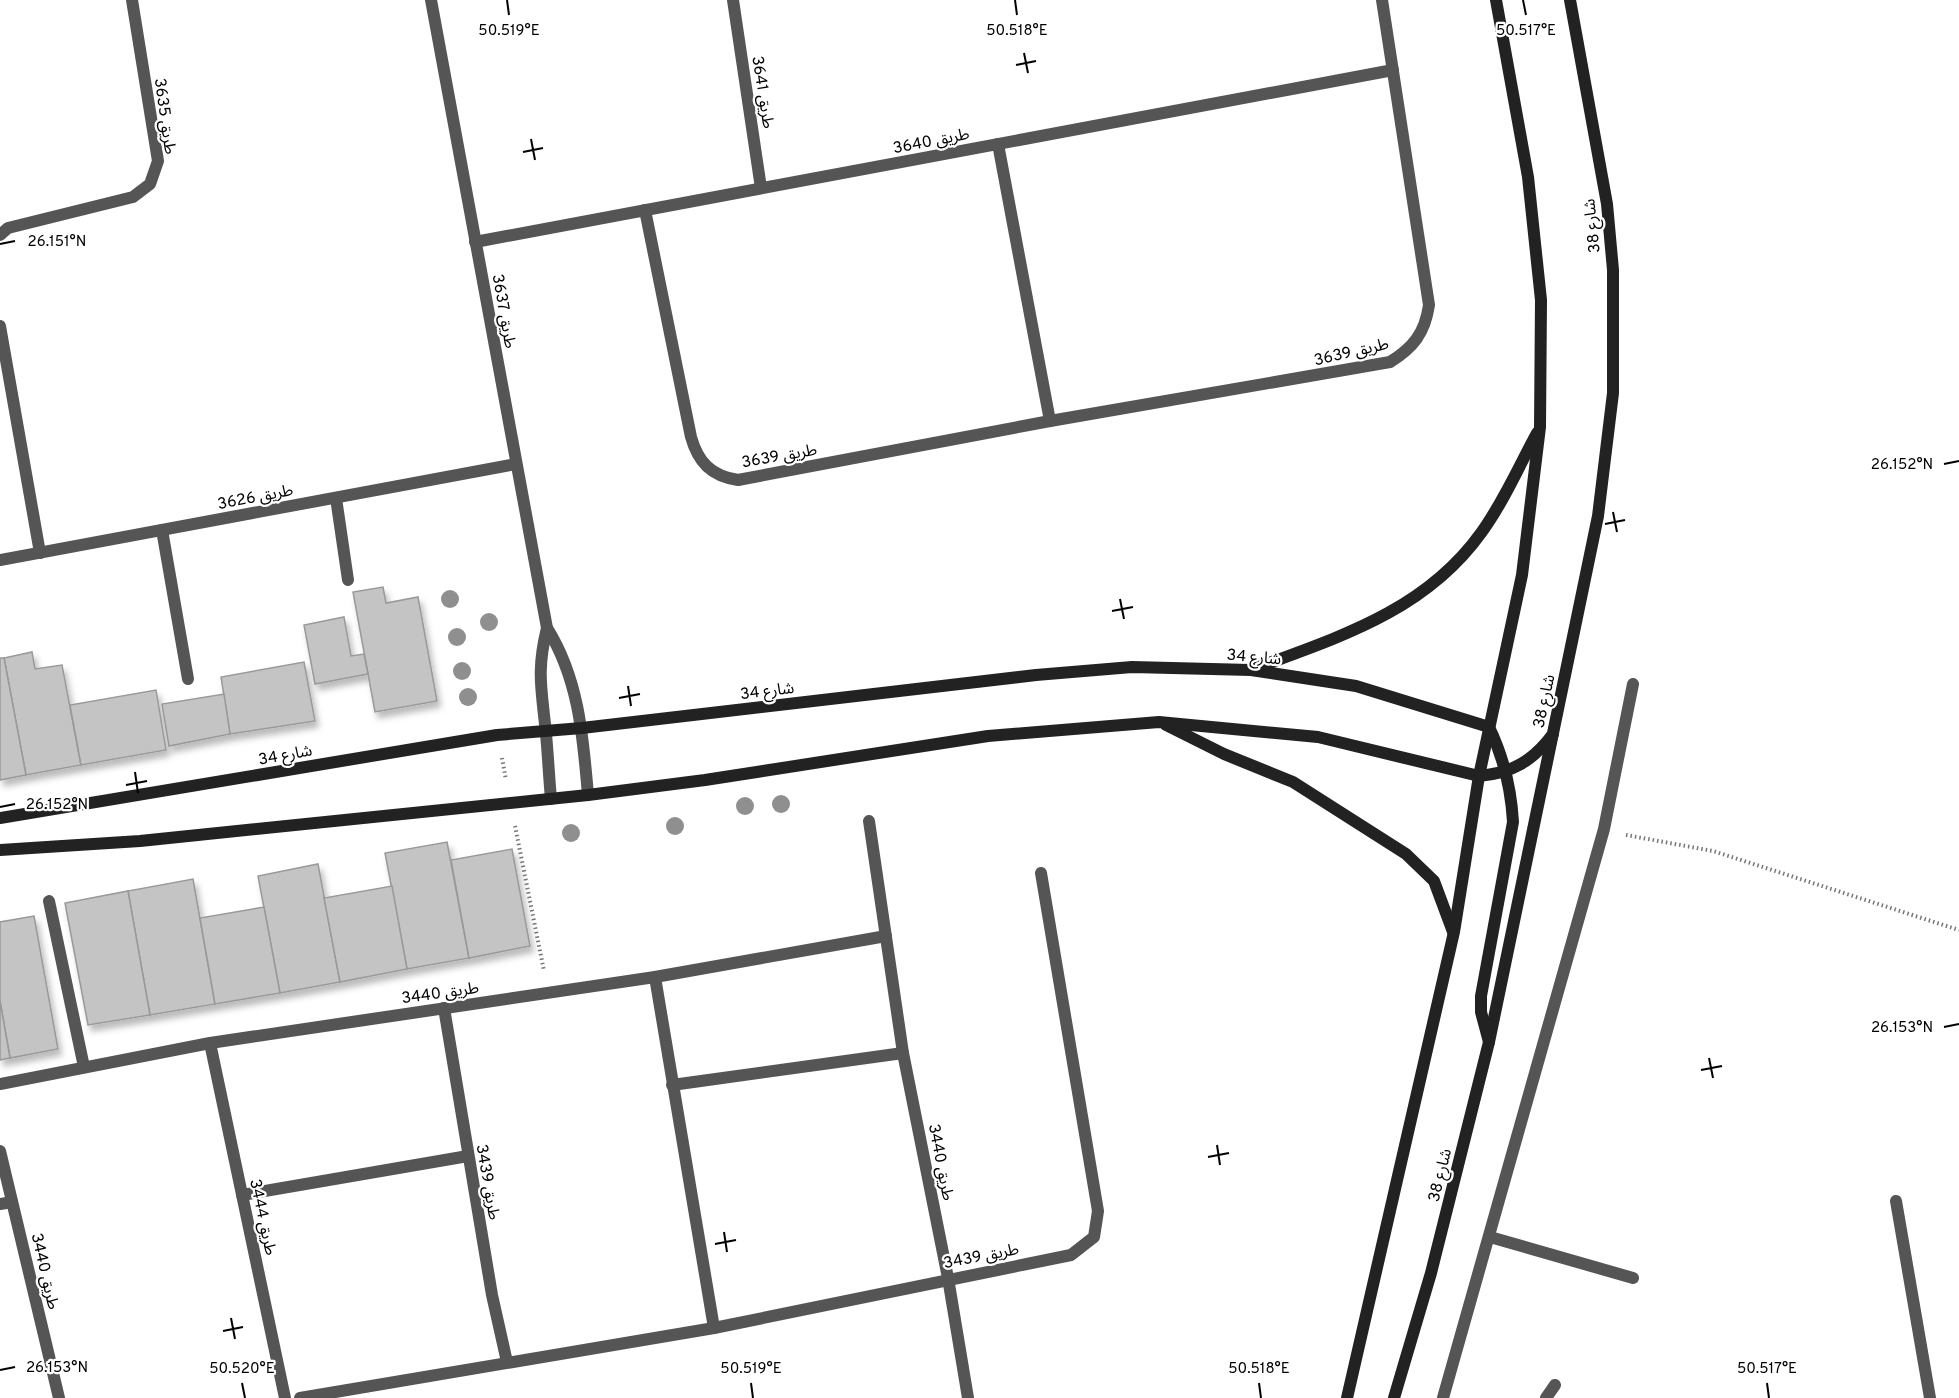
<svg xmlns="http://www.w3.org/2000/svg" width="1959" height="1398" font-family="Overpass,'Noto Sans Arabic',sans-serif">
<defs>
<filter id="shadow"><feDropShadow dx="3.5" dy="6" stdDeviation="3" flood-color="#0004"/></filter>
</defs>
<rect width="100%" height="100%" fill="#fff"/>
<g fill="#c4c4c4" stroke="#999" stroke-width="1.5" filter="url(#shadow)">
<path d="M 383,587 L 386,603 L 418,597 L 437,701 L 375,712 L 353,592 Z"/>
<path d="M 344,617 L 351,656 L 364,654 L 368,674 L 315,684 L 304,625 Z"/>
<path d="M 32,652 L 35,669 L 62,665 L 81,765 L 26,775 L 4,658 Z"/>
<path d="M 0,658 L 4,658 L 26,775 L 0,780 Z"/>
<path d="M 304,662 L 315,721 L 230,734 L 221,677 Z"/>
<path d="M 156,690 L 166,750 L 81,765 L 70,705 Z"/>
<path d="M 224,694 L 230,734 L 169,746 L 162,704 Z"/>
<path d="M 447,842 L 469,958 L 407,969 L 385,853 Z"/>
<path d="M 512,849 L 530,946 L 469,958 L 451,860 Z"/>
<path d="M 318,864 L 340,982 L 280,993 L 258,876 Z"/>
<path d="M 193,879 L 215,1004 L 150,1015 L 128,891 Z"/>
<path d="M 392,886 L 407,969 L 340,982 L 324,898 Z"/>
<path d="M 128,891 L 150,1015 L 88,1025 L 65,903 Z"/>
<path d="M 264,907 L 280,993 L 215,1004 L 200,918 Z"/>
<path d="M 34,916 L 58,1049 L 10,1058 L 0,1001 L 0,922 Z"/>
<path d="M 0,1001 L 10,1058 L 0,1060 Z"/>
</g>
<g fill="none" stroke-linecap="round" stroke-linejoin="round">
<g stroke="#777" stroke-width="4" stroke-dasharray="1.5 3" stroke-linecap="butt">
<path d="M 502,758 L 506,780"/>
<path d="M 515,826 L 544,971"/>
<path d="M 1626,835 L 1713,851 L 1959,930"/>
</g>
<g stroke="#555" stroke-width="12">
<path d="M 1490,1237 L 1633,1278"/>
<path d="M 1443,1398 L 1604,829 L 1633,684"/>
</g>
<g stroke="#555" stroke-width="12">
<path d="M 431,0 L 547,628 C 579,679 583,737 588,795"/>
<path d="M 733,0 L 761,188"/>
<path d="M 998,144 L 1050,421"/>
<path d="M 645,210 L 691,437 C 698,462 711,476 738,480 L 1050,421 L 1390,362 C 1413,348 1425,333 1429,305 L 1382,0"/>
<path d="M 0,235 L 8,228 L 133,197 L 150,184 L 158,161 L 132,0"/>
<path d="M 475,242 L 1393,70"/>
<path d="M 0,326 L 40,553"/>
<path d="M 336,498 L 348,580"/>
<path d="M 162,530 L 188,679"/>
<path d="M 0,560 L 516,464"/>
<path d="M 547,628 C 536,672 542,691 546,734 C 548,755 549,777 551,799"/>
<path d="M 869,821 L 903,1053 L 948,1278 L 968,1398"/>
<path d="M 49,901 L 84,1067"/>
<path d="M 655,977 L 714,1328"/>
<path d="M 444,1008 L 492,1295 L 507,1362"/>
<path d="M 210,1043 L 285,1398"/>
<path d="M 0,1084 L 210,1043 L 655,977 L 886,936"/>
<path d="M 672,1085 L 903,1053"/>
<path d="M 0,1151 L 59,1398"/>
<path d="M 242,1195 L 468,1156"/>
<path d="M 1896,1201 L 1930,1398"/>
<path d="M 0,1204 L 12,1202"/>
<path d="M 300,1398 L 714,1328 L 1071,1255 L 1094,1237 L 1098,1211 L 1041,873"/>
<path d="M 1546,1398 L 1555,1385"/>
</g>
<g stroke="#222" stroke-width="12">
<path d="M 1253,669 C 1339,637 1425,611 1481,533 C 1503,503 1519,466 1537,433"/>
<path d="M 1166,725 L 1224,754 L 1293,782 L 1406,854 L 1434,881 L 1453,932"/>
<path d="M 0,818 L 497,735 L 582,728 L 1036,675 L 1132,667 L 1251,670 L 1356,686 L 1489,727 C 1504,758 1511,787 1513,822 L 1481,996 L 1481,1012 L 1489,1042"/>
<path d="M 0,850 L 140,841 L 588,795 L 705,780 L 988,736 L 1159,722 L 1318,737 L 1479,776 C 1512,773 1533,761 1553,734"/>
<path d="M 1347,1398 L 1454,932 L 1479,776 L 1522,575 L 1540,427 L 1541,300 L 1528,177 L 1496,0"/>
<path d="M 1394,1398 L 1431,1273 L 1489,1042 L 1598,516 L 1613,393 L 1613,270 L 1607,204 L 1570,0"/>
</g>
</g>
<g fill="#8f8f8f">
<circle cx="450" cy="599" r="9"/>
<circle cx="489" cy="622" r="9"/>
<circle cx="457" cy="637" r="9"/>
<circle cx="462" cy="671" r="9"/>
<circle cx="468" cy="697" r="9"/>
<circle cx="781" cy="804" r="9"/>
<circle cx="745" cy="806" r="9"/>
<circle cx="675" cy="826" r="9"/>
<circle cx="571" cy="833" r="9"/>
</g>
<path fill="none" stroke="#000" stroke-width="2" d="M 507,0 L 509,15M 1015,0 L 1017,15M 1523,0 L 1526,15M 1024,53 L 1028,73M 1016,65 L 1036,61M 531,139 L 535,160M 523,152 L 543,148M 0,244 L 15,241M 1944,464 L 1959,461M 1613,512 L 1617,532M 1605,524 L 1625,520M 1120,599 L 1124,619M 1112,611 L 1133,607M 628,686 L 631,706M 619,698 L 640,694M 135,772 L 138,793M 126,785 L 147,781M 0,807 L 15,804M 1944,1027 L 1959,1024M 1709,1058 L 1713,1078M 1701,1070 L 1722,1066M 1217,1145 L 1220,1165M 1208,1157 L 1229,1153M 724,1232 L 727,1252M 715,1244 L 736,1240M 231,1318 L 235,1339M 223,1331 L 243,1327M 0,1370 L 15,1367M 242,1383 L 245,1398M 751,1383 L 753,1398M 1259,1383 L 1261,1398M 1767,1383 L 1769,1398"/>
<g text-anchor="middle" stroke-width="4.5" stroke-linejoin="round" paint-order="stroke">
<g font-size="16" fill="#000" stroke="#fff">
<text transform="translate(764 92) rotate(81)" y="6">طريق 3641</text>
<text transform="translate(166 116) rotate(82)" y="6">طريق 3635</text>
<text transform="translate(931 140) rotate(-11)" y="6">طريق 3640</text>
<text transform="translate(1591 226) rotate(-96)" y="6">شارع 38</text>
<text transform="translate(505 311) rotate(80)" y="6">طريق 3637</text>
<text transform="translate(1351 351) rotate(-13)" y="6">طريق 3639</text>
<text transform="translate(779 455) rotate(-10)" y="6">طريق 3639</text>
<text transform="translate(255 496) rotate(-11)" y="6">طريق 3626</text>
<text transform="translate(1254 656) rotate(5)" y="6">شارع 34</text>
<text transform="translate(767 690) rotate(-7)" y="6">شارع 34</text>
<text transform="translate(1543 701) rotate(-78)" y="6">شارع 38</text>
<text transform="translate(285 754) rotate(-10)" y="6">شارع 34</text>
<text transform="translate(440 992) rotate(-8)" y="6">طريق 3440</text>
<text transform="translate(942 1162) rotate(79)" y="6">طريق 3440</text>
<text transform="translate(1439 1175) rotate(-76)" y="6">شارع 38</text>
<text transform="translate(489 1182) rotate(80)" y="6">طريق 3439</text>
<text transform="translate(264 1217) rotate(78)" y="6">طريق 3444</text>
<text transform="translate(981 1255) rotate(-11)" y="6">طريق 3439</text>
<text transform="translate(46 1271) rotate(77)" y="6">طريق 3440</text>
</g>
</g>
<g font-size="15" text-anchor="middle" fill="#000" stroke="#fff" stroke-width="4.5" stroke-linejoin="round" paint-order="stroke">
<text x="1526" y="35">50.517°E</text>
<text x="509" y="35">50.519°E</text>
<text x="1017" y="35">50.518°E</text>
<text x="57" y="246">26.151°N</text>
<text x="1902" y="469">26.152°N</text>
<text x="57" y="809">26.152°N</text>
<text x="1902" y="1032">26.153°N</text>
<text x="57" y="1372">26.153°N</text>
<text x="242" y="1373">50.520°E</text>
<text x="751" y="1373">50.519°E</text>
<text x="1259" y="1373">50.518°E</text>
<text x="1767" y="1373">50.517°E</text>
</g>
</svg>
